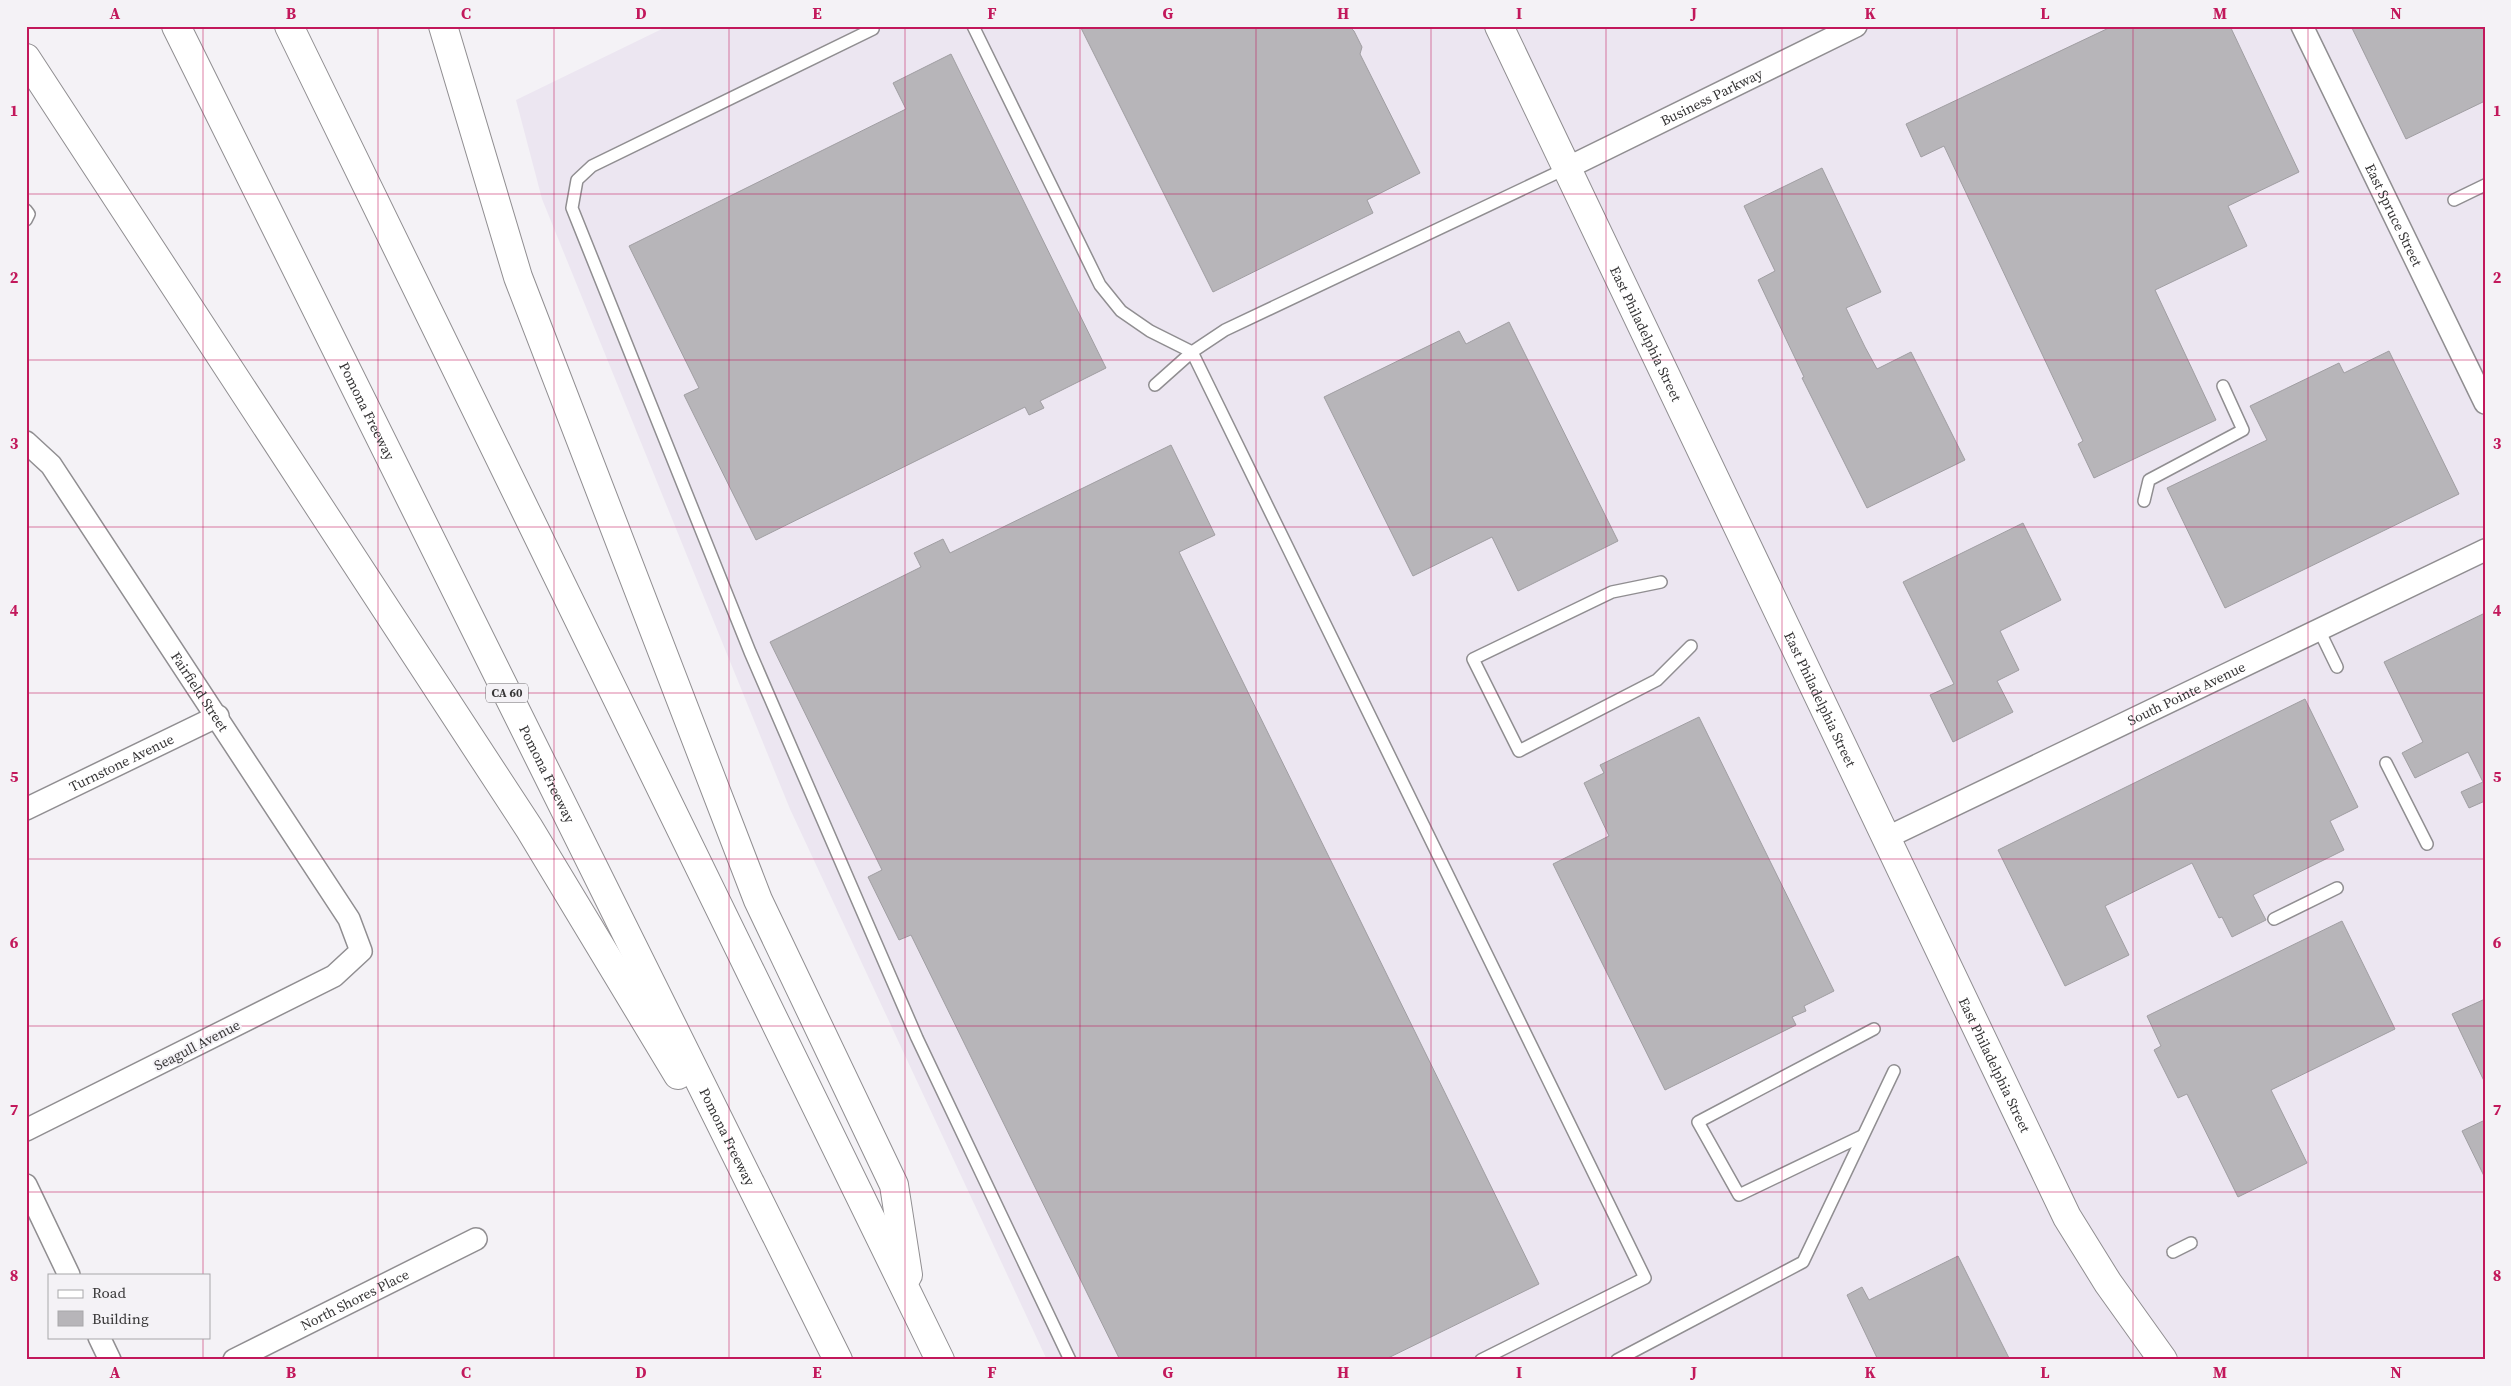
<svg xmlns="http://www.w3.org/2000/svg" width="2511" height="1386" font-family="'Source Serif 4',serif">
<rect width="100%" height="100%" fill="#f4f2f6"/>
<path fill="#ece6f1" d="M 668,26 L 2485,26 L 2485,1360 L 1047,1360 L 790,809 L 542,199 L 516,100 Z"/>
<g fill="#b7b5b9" stroke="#a09ea2">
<path d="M 1080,26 L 1349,26 L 1354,31 L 1362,47 L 1360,54 L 1420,173 L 1367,200 L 1373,213 L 1213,292 Z"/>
<path d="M 2113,26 L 2230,26 L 2299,172 L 2228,206 L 2247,246 L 2155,290 L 2216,420 L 2094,478 L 2078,444 L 2083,441 L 1944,146 L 1921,157 L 1906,124 Z"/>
<path d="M 2351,26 L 2485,26 L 2485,101 L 2406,139 Z"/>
<path d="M 951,54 L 1106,368 L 1040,401 L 1044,408 L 1029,415 L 1025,407 L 756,540 L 684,395 L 699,388 L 629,246 L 906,109 L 893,83 Z"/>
<path d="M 1822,168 L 1881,292 L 1846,308 L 1865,347 L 1877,369 L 1911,352 L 1965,460 L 1867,508 L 1802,378 L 1804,377 L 1758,280 L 1775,271 L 1744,206 Z"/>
<path d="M 1509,322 L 1618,541 L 1518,591 L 1492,537 L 1413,576 L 1324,397 L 1459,331 L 1466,344 Z"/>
<path d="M 2389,351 L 2459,494 L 2225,608 L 2167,488 L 2267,440 L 2250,406 L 2339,363 L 2344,373 Z"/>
<path d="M 1171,445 L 1215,535 L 1179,552 L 1539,1284 L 1384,1360 L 1120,1360 L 911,935 L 899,940 L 868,877 L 882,870 L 770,642 L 921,567 L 914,553 L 943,539 L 950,553 Z"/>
<path d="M 2023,523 L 2061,600 L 2000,631 L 2019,670 L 1997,681 L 2013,712 L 1953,742 L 1930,695 L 1954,684 L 1903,582 Z"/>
<path d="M 2485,613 L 2485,801 L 2469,808 L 2461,792 L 2483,782 L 2468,752 L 2415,778 L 2402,753 L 2423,742 L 2384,662 Z"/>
<path d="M 2305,699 L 2358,807 L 2330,821 L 2344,850 L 2253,895 L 2266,920 L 2232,937 L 2222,917 L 2219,918 L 2192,863 L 2105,906 L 2129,955 L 2065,986 L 1998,850 Z"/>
<path d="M 1699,717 L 1834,991 L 1804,1006 L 1806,1011 L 1792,1017 L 1796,1025 L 1665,1090 L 1553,864 L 1609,836 L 1584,783 L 1604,773 L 1600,765 Z"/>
<path d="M 2342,921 L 2395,1029 L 2271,1090 L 2307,1163 L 2238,1197 L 2187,1094 L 2178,1098 L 2154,1050 L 2161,1046 L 2147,1016 Z"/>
<path d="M 2485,999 L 2485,1083 L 2452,1014 Z"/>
<path d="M 2485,1120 L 2485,1178 L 2462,1131 Z"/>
<path d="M 1958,1256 L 2010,1360 L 1878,1360 L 1847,1295 L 1862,1287 L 1869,1300 Z"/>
</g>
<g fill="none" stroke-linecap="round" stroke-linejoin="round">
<defs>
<g id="lane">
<path d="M 973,26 L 1100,285 L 1121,311 L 1150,331 L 1192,352 L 1645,1278 L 1481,1360"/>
<path d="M 873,29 L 592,166 L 577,180 L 572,208 L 750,652 L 917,1038 L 1070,1360"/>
<path d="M 2454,200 L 2485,185"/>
<path d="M 26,210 L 29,214 L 26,220"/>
<path d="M 1155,385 L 1192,352 L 1225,330 L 1567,168"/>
<path d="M 2144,501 L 2149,480 L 2243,430 L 2223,386"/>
<path d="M 1661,582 L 1612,592 L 1473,659 L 1519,751 L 1657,680 L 1691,646"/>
<path d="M 2319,630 L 2337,667"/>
<path d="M 2386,763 L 2427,844"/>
<path d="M 2274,919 L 2337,888"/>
<path d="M 1862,1136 L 1739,1195 L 1698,1122 L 1874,1029"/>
<path d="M 2173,1252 L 2191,1243"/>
<path d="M 1617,1360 L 1803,1262 L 1894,1071"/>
</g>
<g id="street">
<path id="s1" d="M 2302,26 L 2485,403"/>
<path id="s2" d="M 1567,168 L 1856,26"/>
<path id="s3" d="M 26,442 L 51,465 L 349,919 L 361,951 L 334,976 L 26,1130"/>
<path id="s4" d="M 26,809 L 218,716"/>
<path id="s5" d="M 1888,837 L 2485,550"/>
<path d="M 26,1185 L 69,1275"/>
<path d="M 99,1337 L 110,1360"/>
<path id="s6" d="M 234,1360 L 476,1239"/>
</g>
<g id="secondary">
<path id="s7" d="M 1499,26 L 2067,1217 L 2108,1283 L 2163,1360"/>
</g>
<g id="highway">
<path id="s8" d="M 176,26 L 838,1360"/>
<path d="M 289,26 L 940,1360"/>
<path d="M 443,26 L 518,277 L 758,900 L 894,1185 L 908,1275"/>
<path d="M 26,58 L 529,828 L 678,1075"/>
</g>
</defs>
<use href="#lane" stroke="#908e91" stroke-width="14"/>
<use href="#street" stroke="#908e91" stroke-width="24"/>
<use href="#secondary" stroke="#908e91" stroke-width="30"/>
<use href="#highway" stroke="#908e91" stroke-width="30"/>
<use href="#lane" stroke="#fff" stroke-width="11"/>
<use href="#street" stroke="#fff" stroke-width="21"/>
<use href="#secondary" stroke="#fff" stroke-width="28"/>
<use href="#highway" stroke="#fff" stroke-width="28"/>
</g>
<path fill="none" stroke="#c2185b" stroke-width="1" stroke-opacity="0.55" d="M 203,26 L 203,1275M 378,26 L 378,1360M 554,26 L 554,1360M 729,26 L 729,1360M 905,26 L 905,1360M 1080,26 L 1080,1360M 1256,26 L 1256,1360M 1431,26 L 1431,1360M 1606,26 L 1606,1360M 1782,26 L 1782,1360M 1957,26 L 1957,1360M 2133,26 L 2133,1360M 2308,26 L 2308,1360M 26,194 L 2485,194M 26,360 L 2485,360M 26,527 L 2485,527M 26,693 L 2485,693M 26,859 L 2485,859M 26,1026 L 2485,1026M 26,1192 L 2485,1192M 203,1337 L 203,1360"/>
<g text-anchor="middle" stroke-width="4" stroke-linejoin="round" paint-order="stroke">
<rect fill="#f4f2f6" stroke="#706e70" stroke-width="1" x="486" y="683.5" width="42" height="19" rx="4"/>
<g font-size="12" font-weight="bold" fill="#373637">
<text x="507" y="697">CA 60</text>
</g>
<g font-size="14" fill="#373637" stroke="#f4f2f6">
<text dy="5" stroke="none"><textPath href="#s2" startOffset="161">Business Parkway</textPath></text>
<text dy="5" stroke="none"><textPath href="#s1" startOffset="210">East Spruce Street</textPath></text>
<text dy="5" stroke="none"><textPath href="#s7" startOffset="341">East Philadelphia Street</textPath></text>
<text dy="5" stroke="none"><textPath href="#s8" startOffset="430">Pomona Freeway</textPath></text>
<text dy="5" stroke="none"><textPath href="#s3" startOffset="305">Fairfield Street</textPath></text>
<text dy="5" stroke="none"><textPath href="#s5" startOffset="331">South Pointe Avenue</textPath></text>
<text dy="5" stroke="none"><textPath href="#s7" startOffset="746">East Philadelphia Street</textPath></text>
<text dy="5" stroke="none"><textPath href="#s4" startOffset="106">Turnstone Avenue</textPath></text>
<text dy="5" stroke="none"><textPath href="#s8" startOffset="835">Pomona Freeway</textPath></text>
<text transform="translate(197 1045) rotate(-27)" y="5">Seagull Avenue</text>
<text dy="5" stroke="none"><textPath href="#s7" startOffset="1151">East Philadelphia Street</textPath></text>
<text dy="5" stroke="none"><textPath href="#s8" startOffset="1240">Pomona Freeway</textPath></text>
<text dy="5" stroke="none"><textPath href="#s6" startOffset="135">North Shores Place</textPath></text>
</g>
</g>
<rect width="2511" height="1386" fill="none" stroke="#f4f2f6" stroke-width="55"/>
<rect x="48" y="1274" width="162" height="65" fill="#f4f2f6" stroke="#a8a7aa"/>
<rect x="58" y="1290" width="25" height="8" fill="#ffffff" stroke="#a8a7aa"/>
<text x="92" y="1298" font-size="15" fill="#373637">Road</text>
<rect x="58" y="1311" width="25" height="15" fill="#b7b5b9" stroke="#a8a7aa"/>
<text x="92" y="1324" font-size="15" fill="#373637">Building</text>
<rect x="28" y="28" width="2456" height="1330" fill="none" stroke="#c2185b" stroke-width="2"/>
<g font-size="16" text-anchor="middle" font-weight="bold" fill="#c2185b">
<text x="115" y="19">A</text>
<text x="291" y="19">B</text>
<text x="466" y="19">C</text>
<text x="641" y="19">D</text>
<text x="817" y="19">E</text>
<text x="992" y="19">F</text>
<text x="1168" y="19">G</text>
<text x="1343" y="19">H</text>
<text x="1519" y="19">I</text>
<text x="1694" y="19">J</text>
<text x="1870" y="19">K</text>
<text x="2045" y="19">L</text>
<text x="2220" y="19">M</text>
<text x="2396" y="19">N</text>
<text x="14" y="116">1</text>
<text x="2497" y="116">1</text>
<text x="14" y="283">2</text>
<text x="2497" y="283">2</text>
<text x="14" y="449">3</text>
<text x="2497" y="449">3</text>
<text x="14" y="616">4</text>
<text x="2497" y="616">4</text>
<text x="14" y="782">5</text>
<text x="2497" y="782">5</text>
<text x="14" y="948">6</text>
<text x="2497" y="948">6</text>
<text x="14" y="1115">7</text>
<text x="2497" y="1115">7</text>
<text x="14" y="1281">8</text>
<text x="2497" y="1281">8</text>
<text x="115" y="1378">A</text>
<text x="291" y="1378">B</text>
<text x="466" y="1378">C</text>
<text x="641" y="1378">D</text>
<text x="817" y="1378">E</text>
<text x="992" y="1378">F</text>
<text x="1168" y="1378">G</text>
<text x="1343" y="1378">H</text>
<text x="1519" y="1378">I</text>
<text x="1694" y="1378">J</text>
<text x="1870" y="1378">K</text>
<text x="2045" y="1378">L</text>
<text x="2220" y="1378">M</text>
<text x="2396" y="1378">N</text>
</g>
</svg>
